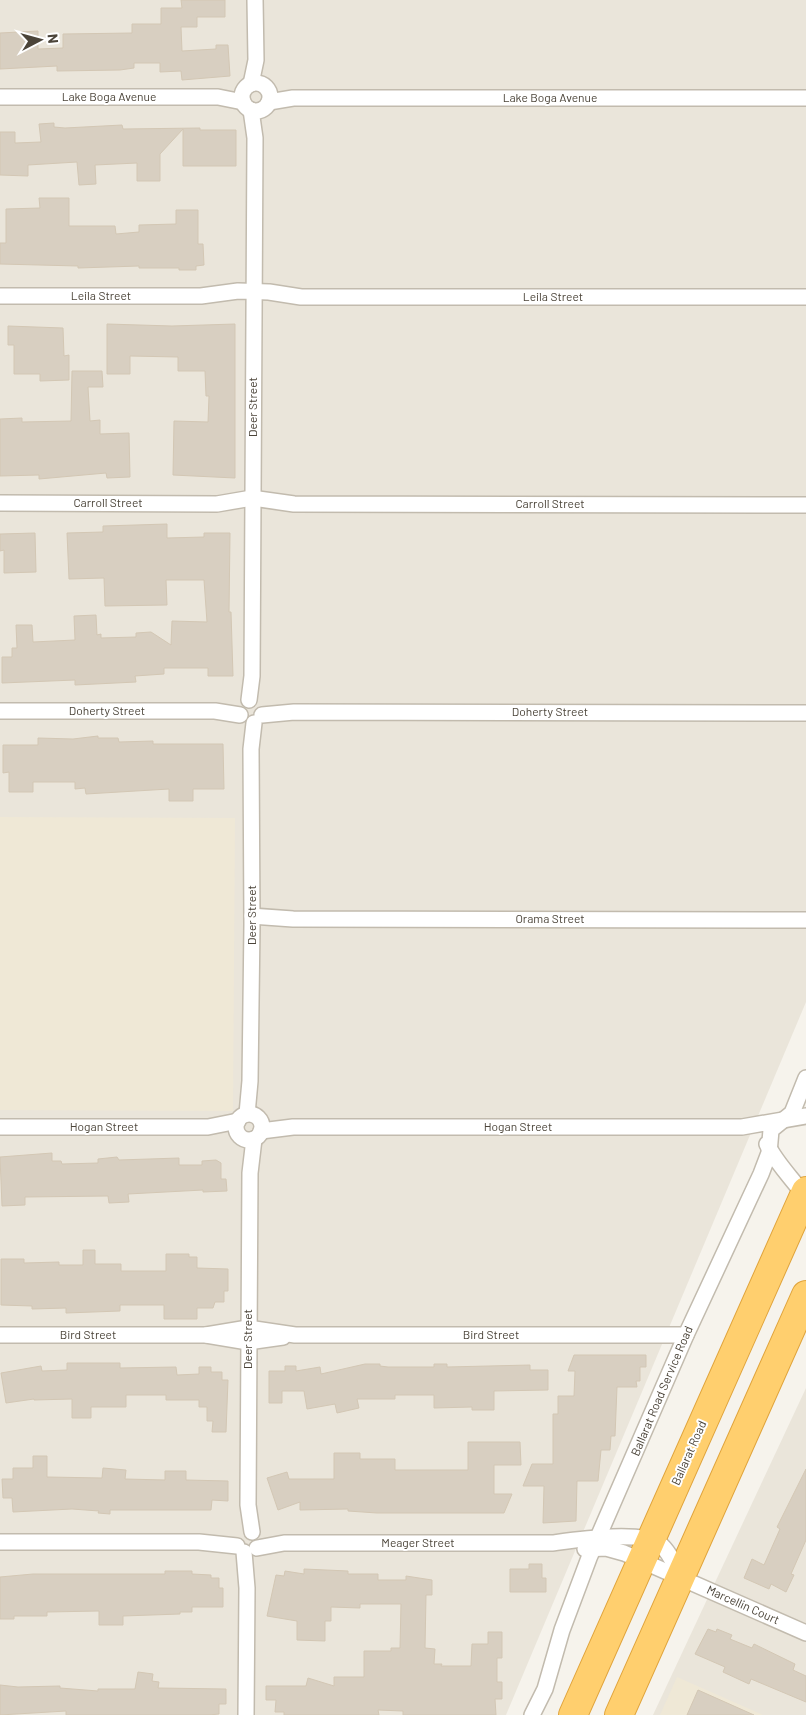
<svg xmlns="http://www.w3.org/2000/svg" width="806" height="1715" font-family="Barlow,sans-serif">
<rect width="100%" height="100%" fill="#f6f3ec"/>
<g fill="#eae5da">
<path d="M 0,0 L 806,0 L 806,1002 L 506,1715 L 0,1715 Z"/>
<path d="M 806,1388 L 806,1715 L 653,1715 Z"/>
</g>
<g fill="#efe8d6">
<path d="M 0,817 L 235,818 L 233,1111 L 0,1110 Z"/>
<path d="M 677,1677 L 763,1715 L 660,1715 Z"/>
</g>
<g fill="#d8cfc1" stroke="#d3c7b4">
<path d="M 181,0 L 225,0 L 225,17 L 197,17 L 197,27 L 181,27 L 182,51 L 216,49 L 216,45 L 228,45 L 230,76 L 182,80 L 181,71 L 160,72 L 160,63 L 134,63 L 134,68 L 120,70 L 57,71 L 57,66 L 0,69 L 0,33 L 38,31 L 38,49 L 63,48 L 63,34 L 132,33 L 132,24 L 161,24 L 161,8 L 182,8 Z"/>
<path d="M 54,123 L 54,127 L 65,128 L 122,125 L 123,129 L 200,128 L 200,130 L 236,130 L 236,166 L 183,166 L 183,129 L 160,154 L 160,181 L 137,181 L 137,163 L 95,165 L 96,184 L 79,185 L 77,162 L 28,165 L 28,176 L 0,175 L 0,132 L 15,132 L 15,143 L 41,142 L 39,124 Z"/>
<path d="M 39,198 L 69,198 L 69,226 L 115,226 L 116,234 L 139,232 L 139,225 L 176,224 L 176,210 L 198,210 L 198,244 L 203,244 L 204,265 L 196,266 L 196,270 L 179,270 L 179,268 L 139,268 L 139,266 L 78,268 L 78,266 L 0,264 L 0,243 L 6,243 L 6,209 L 40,208 Z"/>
<path d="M 107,324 L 172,326 L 235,324 L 235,478 L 173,475 L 174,421 L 208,422 L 209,396 L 206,396 L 205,371 L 178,371 L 178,357 L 130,356 L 130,374 L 107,374 Z"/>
<path d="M 8,326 L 63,328 L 64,356 L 69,355 L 69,380 L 40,381 L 40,374 L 14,374 L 14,345 L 8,345 Z"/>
<path d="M 72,371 L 102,371 L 103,387 L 88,387 L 90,421 L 100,420 L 100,434 L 129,433 L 130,477 L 107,478 L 106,473 L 39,479 L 39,475 L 0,476 L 0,419 L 22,418 L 22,422 L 71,421 Z"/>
<path d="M 167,524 L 167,538 L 204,537 L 204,533 L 230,533 L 229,612 L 231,612 L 233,676 L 208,676 L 208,668 L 164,668 L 164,674 L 135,676 L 136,682 L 75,685 L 75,680 L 2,683 L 2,657 L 12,657 L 12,648 L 17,648 L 16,625 L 32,625 L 33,642 L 75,640 L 74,616 L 96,615 L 97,635 L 101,634 L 101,638 L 136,637 L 136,633 L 151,632 L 171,645 L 172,621 L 207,622 L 204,580 L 166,580 L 167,605 L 105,606 L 104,578 L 69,579 L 67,533 L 103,532 L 103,526 Z"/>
<path d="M 35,533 L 36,572 L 4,573 L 4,550 L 0,551 L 0,534 Z"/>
<path d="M 98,736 L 98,738 L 118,738 L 119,742 L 153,741 L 153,744 L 223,744 L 224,789 L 193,789 L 193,801 L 169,801 L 169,789 L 86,794 L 85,788 L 75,789 L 75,782 L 33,782 L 33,792 L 9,792 L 9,772 L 3,773 L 3,745 L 38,745 L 38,738 L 73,739 Z"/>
<path d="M 52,1153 L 52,1161 L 61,1161 L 62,1164 L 98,1163 L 98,1159 L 117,1157 L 119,1160 L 179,1158 L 179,1165 L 202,1165 L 202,1161 L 216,1160 L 221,1163 L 221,1179 L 226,1179 L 227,1191 L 203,1192 L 203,1190 L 128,1194 L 129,1202 L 109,1203 L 108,1196 L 25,1197 L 25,1205 L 2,1206 L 0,1157 Z"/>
<path d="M 83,1250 L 95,1250 L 95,1264 L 121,1264 L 121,1271 L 166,1271 L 166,1254 L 189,1254 L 189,1257 L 197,1257 L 197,1268 L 228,1269 L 228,1291 L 224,1291 L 224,1302 L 215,1302 L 213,1308 L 197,1308 L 197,1319 L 164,1319 L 164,1305 L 120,1305 L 120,1311 L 66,1313 L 66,1308 L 32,1309 L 32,1306 L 1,1305 L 1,1259 L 24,1259 L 24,1263 L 59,1262 L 59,1265 L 83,1265 Z"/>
<path d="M 574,1355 L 646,1355 L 646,1367 L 640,1367 L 640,1381 L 636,1381 L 637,1387 L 617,1387 L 615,1436 L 611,1436 L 610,1450 L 601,1450 L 598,1481 L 577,1481 L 576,1521 L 543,1523 L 544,1486 L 523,1486 L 532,1464 L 553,1464 L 553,1414 L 558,1414 L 558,1396 L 574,1396 L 575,1371 L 568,1371 Z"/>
<path d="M 67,1363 L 120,1363 L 120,1368 L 176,1367 L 177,1375 L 199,1374 L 199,1367 L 211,1367 L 211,1372 L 222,1372 L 222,1380 L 228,1380 L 226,1432 L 212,1432 L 213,1421 L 207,1421 L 207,1407 L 199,1407 L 199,1400 L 166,1400 L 166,1395 L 126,1395 L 126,1407 L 91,1407 L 91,1418 L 72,1418 L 72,1399 L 34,1400 L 34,1399 L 6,1403 L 1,1373 L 41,1366 L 42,1371 L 67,1370 Z"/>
<path d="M 365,1364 L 380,1364 L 380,1366 L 388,1367 L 434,1367 L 434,1364 L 447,1364 L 447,1367 L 530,1365 L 530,1370 L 548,1370 L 548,1390 L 494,1391 L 494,1410 L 472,1410 L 472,1407 L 434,1408 L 434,1395 L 395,1395 L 395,1399 L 357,1399 L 359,1408 L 337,1413 L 335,1404 L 307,1409 L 304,1391 L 282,1391 L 282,1403 L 269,1403 L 269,1371 L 285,1371 L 285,1366 L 296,1366 L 296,1371 L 320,1367 L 321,1374 Z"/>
<path d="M 468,1442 L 520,1442 L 521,1465 L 494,1465 L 494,1494 L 512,1494 L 504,1513 L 377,1513 L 348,1511 L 348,1509 L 300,1510 L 300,1502 L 278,1510 L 267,1478 L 287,1472 L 289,1479 L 334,1479 L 334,1453 L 360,1453 L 360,1459 L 395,1459 L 395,1470 L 468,1470 Z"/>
<path d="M 33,1456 L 47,1456 L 47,1477 L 102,1478 L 103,1468 L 126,1470 L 125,1479 L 165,1480 L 165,1471 L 186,1471 L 186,1480 L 228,1481 L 228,1501 L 212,1500 L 211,1510 L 110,1510 L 110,1514 L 98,1513 L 99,1511 L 72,1509 L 13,1512 L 12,1498 L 3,1498 L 2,1479 L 13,1479 L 13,1468 L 33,1468 Z"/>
<path d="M 806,1469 L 806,1540 L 791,1574 L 794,1575 L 786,1592 L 771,1584 L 769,1589 L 744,1578 L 752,1559 L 764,1565 L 780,1529 L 777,1527 Z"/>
<path d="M 529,1564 L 542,1564 L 542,1578 L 546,1578 L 546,1592 L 510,1592 L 510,1569 L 529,1569 Z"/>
<path d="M 304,1569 L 348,1571 L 348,1574 L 378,1574 L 378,1580 L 406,1580 L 406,1576 L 432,1580 L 432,1595 L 426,1595 L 425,1648 L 435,1649 L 434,1664 L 442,1664 L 441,1666 L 471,1666 L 472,1644 L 488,1644 L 488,1632 L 502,1632 L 502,1658 L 497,1658 L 497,1682 L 502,1682 L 502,1699 L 495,1699 L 496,1715 L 403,1715 L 403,1711 L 378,1710 L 379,1715 L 284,1715 L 284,1712 L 275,1712 L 276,1700 L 266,1700 L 266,1686 L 306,1686 L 308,1678 L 334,1686 L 334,1677 L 364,1677 L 364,1651 L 391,1651 L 391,1648 L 400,1648 L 401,1604 L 360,1604 L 360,1608 L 331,1607 L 331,1621 L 325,1621 L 325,1641 L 297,1640 L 297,1621 L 267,1616 L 276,1575 L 284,1576 L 285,1571 L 304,1574 Z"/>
<path d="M 165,1571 L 192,1571 L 192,1574 L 211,1575 L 211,1578 L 219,1578 L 219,1588 L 223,1588 L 223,1607 L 192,1607 L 192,1612 L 180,1612 L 180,1614 L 123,1616 L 123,1625 L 99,1625 L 99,1611 L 47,1612 L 47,1616 L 14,1616 L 14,1619 L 0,1619 L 0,1577 L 33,1574 L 165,1574 Z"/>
<path d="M 708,1629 L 716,1632 L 717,1629 L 732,1635 L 730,1639 L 752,1648 L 754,1644 L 795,1664 L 793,1670 L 806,1676 L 806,1702 L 751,1679 L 749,1684 L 723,1672 L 725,1667 L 695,1654 Z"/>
<path d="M 138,1672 L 153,1674 L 152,1681 L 159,1682 L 158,1688 L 226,1689 L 226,1704 L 219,1704 L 219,1714 L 209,1715 L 66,1715 L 66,1711 L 0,1715 L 0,1685 L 18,1687 L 60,1686 L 60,1688 L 98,1691 L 98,1689 L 135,1689 Z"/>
<path d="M 698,1690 L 754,1715 L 687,1715 Z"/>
</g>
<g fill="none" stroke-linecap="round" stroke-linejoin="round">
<defs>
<g id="street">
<circle cx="256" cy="97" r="14"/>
<path d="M 251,84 L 256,60 L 255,0"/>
<path d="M 0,97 L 218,97 L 243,102"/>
<path d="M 269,102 L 293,98 L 806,98"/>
<path d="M 0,296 L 201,296 L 238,291 L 269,292 L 301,297 L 806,297"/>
<path d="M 0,503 L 217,504 L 252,498 L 294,504 L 806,505"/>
<path d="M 249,700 L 252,676 L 255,138 L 251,110"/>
<path d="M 0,711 L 215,711 L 240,715"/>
<path d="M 262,715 L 294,712 L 806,713"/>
<path d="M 252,916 L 293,919 L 806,920"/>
<path d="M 247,1114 L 250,1081 L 252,924 L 251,749 L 254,723"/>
<circle cx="249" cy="1127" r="13"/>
<path d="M 0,1127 L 208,1127 L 238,1121"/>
<path d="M 261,1131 L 293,1127 L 742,1127 L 806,1116"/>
<path d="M 767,1144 C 776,1163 792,1178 804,1195"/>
<path d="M 0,1335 L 206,1335 L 248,1342 L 283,1337"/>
<path d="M 206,1335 L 248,1328 L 295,1335 L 686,1335"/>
<path d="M 252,1532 L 248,1505 L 250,1173 L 254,1139"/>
<path d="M 0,1542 L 199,1542 L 237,1546"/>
<path d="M 257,1548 L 284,1543 L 552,1543 C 575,1540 641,1530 660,1544 C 669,1551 675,1566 681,1577"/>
<path d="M 585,1549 L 606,1548 L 624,1553 L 806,1633"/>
<path d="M 244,1552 L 247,1588 L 246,1715"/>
<path d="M 532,1715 L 545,1689 L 562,1630 L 589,1558 L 686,1335 L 761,1174 L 769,1153 L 771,1130 L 792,1113 L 806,1078"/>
</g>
<g id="highway">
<path d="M 573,1715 L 806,1191"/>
<path d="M 619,1715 L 806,1295"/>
</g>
</defs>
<use href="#street" stroke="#c2bbae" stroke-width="18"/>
<use href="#highway" stroke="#e0a43c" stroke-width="30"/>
<use href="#street" stroke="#fff" stroke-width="15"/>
<use href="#highway" stroke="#ffcf6e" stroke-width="28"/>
</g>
<g text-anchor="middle" stroke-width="4" stroke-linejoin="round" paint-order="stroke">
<g font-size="12" fill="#4b4439" stroke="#fff">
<text x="109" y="101">Lake Boga Avenue</text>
<text x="550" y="102">Lake Boga Avenue</text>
<text x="101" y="300">Leila Street</text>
<text x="553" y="301">Leila Street</text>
<text transform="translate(253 407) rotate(-90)" y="4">Deer Street</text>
<text x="108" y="507">Carroll Street</text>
<text x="550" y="508">Carroll Street</text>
<text x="107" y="715">Doherty Street</text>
<text x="550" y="716">Doherty Street</text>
<text transform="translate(252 915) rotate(-90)" y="4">Deer Street</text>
<text x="550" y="923">Orama Street</text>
<text x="104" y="1131">Hogan Street</text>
<text x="518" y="1131">Hogan Street</text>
<text x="88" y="1339">Bird Street</text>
<text x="491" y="1339">Bird Street</text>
<text transform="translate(248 1339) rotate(-90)" y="4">Deer Street</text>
<text transform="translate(662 1391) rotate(-67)" y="4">Ballarat Road Service Road</text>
<text transform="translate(689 1453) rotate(-66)" y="4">Ballarat Road</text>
<text x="418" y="1547">Meager Street</text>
<text transform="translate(743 1605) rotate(24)" y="4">Marcellin Court</text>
</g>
</g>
<g transform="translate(40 40) rotate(84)" stroke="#ffffff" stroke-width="4" paint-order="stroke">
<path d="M0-4L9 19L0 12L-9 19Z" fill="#4b4439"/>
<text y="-8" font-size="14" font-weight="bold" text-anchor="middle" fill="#4b4439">N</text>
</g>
</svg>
